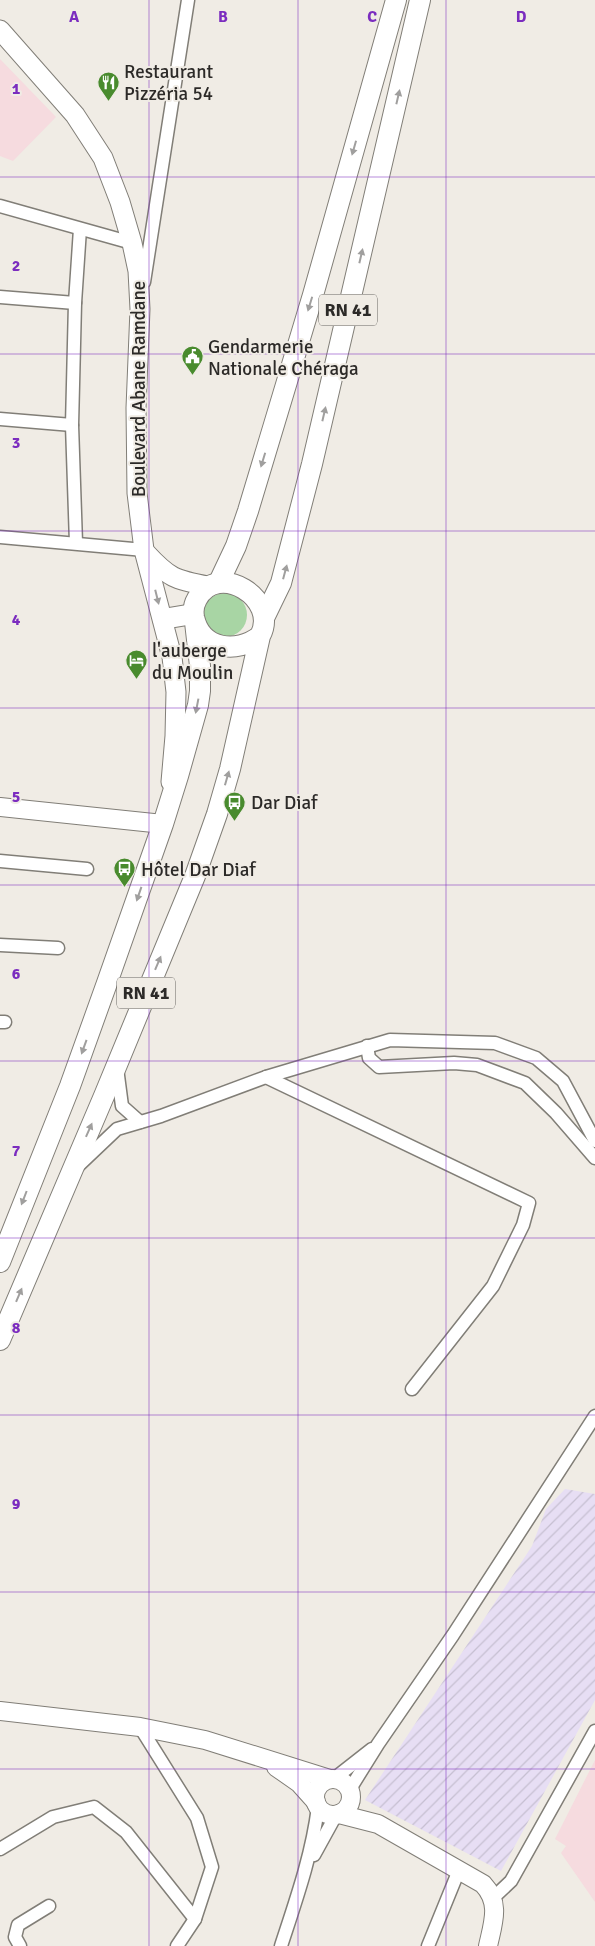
<svg xmlns="http://www.w3.org/2000/svg" width="595" height="1946" font-family="Signika,sans-serif">
<defs>
<pattern id="industrial-furrows" width="10" height="10" patternUnits="userSpaceOnUse" patternTransform="scale(1.25)"><rect width="10" height="10" fill="#e7def4"/><path d="M-1 1l2-2M0 10L10 0M9 11l2-2" fill="none" stroke="#c6bfd1"/></pattern>
</defs>
<rect width="100%" height="100%" fill="#f0ece5"/>
<path fill="url(#industrial-furrows)" d="M 565,1489 L 595,1494 L 595,1700 L 501,1871 L 365,1800 L 532,1546 L 546,1509 Z"/>
<g fill="#f6dbdf">
<path d="M 0,59 L 56,117 L 13,161 L 0,156 Z"/>
<path d="M 595,1760 L 595,1902 L 561,1853 L 566,1846 L 555,1839 Z"/>
</g>
<circle fill="#a8d5a4" cx="225" cy="615" r="22"/>
<g fill="none" stroke-linecap="round" stroke-linejoin="round">
<defs>
<g id="minor">
<path d="M 0,206 L 132,243"/>
<path d="M 144,282 L 188,0"/>
<path d="M 0,297 L 75,303"/>
<path d="M 0,419 L 72,425"/>
<path d="M 0,537 L 144,550"/>
<path d="M 76,543 L 72,425 L 75,303 L 80,229"/>
<path d="M 0,861 L 87,869"/>
<path d="M 0,945 L 58,948"/>
<path d="M 0,1022 L 5,1022"/>
<path d="M 367,1046 L 369,1058 L 379,1067 L 454,1063 L 477,1065 L 525,1083 L 556,1113 L 595,1158"/>
<path d="M 117,1068 L 122,1106 L 140,1122"/>
<path d="M 266,1077 L 529,1203 L 523,1225 L 493,1286 L 412,1389"/>
<path d="M 78,1166 L 117,1129 L 161,1116 L 266,1077 L 390,1040 L 495,1043 L 536,1058 L 563,1081 L 595,1141"/>
<path d="M 140,1727 L 197,1818 L 212,1867 L 195,1919 L 177,1946"/>
<path d="M 335,1778 L 372,1749"/>
<path d="M 350,1789 L 378,1744 L 453,1635 L 595,1416"/>
<path d="M 0,1849 L 53,1817 L 94,1807 L 126,1832 L 195,1919"/>
<path d="M 314,1855 L 336,1815"/>
<path d="M 493,1898 L 511,1881 L 595,1731"/>
<path d="M 20,1946 L 15,1937 L 18,1925 L 49,1906"/>
<path d="M 281,1946 C 296,1900 312,1855 318,1807"/>
<path d="M 428,1946 L 459,1870"/>
</g>
<g id="secondary">
<path d="M 0,807 L 163,824"/>
<path d="M 0,1711 L 140,1727 L 205,1740 L 330,1779"/>
<path d="M 276,1767 L 299,1783 L 316,1802"/>
<circle cx="333" cy="1797" r="18"/>
<path d="M 339,1814 L 378,1824 L 483,1884 C 501,1903 493,1923 488,1946"/>
</g>
<g id="primary">
<path d="M 0,30 L 75,115 L 103,158 L 120,202 L 132,243 L 138,271 L 140,309 L 136,408 L 137,493 L 144,550 L 172,657 L 176,692 L 175,736 L 171,782"/>
<path d="M 146,553 C 169,578 175,580 208,586"/>
</g>
<g id="trunk">
<path d="M 219,582 L 236,546 L 248,511 L 313,295 L 396,0"/>
<path d="M 265,616 L 281,583 L 312,464 L 420,0"/>
<path d="M 163,619 L 193,614"/>
<path d="M 0,1262 L 70,1086 L 107,983 L 163,824 L 178,776 L 198,705 L 200,691 L 200,666 L 195,622"/>
<path d="M 0,1340 L 104,1096 L 195,876 L 217,814 L 230,769 L 260,636 C 280,599 218,560 197,599 C 194,604 193,611 194,617 C 201,650 237,654 260,636"/>
</g>
</defs>
<use href="#minor" stroke="#817e77" stroke-width="15"/>
<use href="#secondary" stroke="#817e77" stroke-width="20"/>
<use href="#primary" stroke="#817e77" stroke-width="21"/>
<use href="#trunk" stroke="#817e77" stroke-width="22"/>
<use href="#minor" stroke="#fff" stroke-width="12"/>
<use href="#secondary" stroke="#fff" stroke-width="18"/>
<use href="#primary" stroke="#fff" stroke-width="19"/>
<use href="#trunk" stroke="#fff" stroke-width="20"/>
</g>
<defs><path id="oneway-solid" d="M-6-.8H1V-3.2L6.5 0L1 3.2V.8H-6Z" transform="scale(1.25)"/></defs>
<g fill="#a09f9e">
<use href="#oneway-solid" transform="translate(398 97) rotate(-77)"/>
<use href="#oneway-solid" transform="translate(354 148) rotate(106)"/>
<use href="#oneway-solid" transform="translate(361 256) rotate(-77)"/>
<use href="#oneway-solid" transform="translate(310 304) rotate(107)"/>
<use href="#oneway-solid" transform="translate(324 414) rotate(-77)"/>
<use href="#oneway-solid" transform="translate(263 460) rotate(107)"/>
<use href="#oneway-solid" transform="translate(285 572) rotate(-75)"/>
<use href="#oneway-solid" transform="translate(157 597) rotate(76)"/>
<use href="#oneway-solid" transform="translate(197 706) rotate(101)"/>
<use href="#oneway-solid" transform="translate(227 778) rotate(-74)"/>
<use href="#oneway-solid" transform="translate(139 894) rotate(109)"/>
<use href="#oneway-solid" transform="translate(158 963) rotate(-67)"/>
<use href="#oneway-solid" transform="translate(84 1047) rotate(110)"/>
<use href="#oneway-solid" transform="translate(89 1130) rotate(-66)"/>
<use href="#oneway-solid" transform="translate(24 1198) rotate(111)"/>
<use href="#oneway-solid" transform="translate(19 1295) rotate(-67)"/>
</g>
<path fill="none" stroke="#7b2cbf" stroke-width="1" stroke-opacity="0.55" d="M 149,0 L 149,1946M 298,0 L 298,1946M 446,0 L 446,1946M 0,177 L 595,177M 0,354 L 595,354M 0,531 L 595,531M 0,708 L 595,708M 0,885 L 595,885M 0,1061 L 595,1061M 0,1238 L 595,1238M 0,1415 L 595,1415M 0,1592 L 595,1592M 0,1769 L 595,1769"/>
<defs>
<symbol id="restaurant-pin" viewBox="-11 -11 22 30"><path d="M0 17L-7.5 6A9.5 9.5 0 1 1 7.5 6Z" fill="#498b2e" stroke="#f0ece5"/><path d="M-5-6h1v4h1v-4h1v4h1v-4h1v5L-1.5 .5V6h-2V.5L-5-1ZM5-6V6H3V1.5H1.5Q1.5-4 5-6Z" fill="#fff"/></symbol>
<symbol id="civic-pin" viewBox="-11 -11 22 30"><path d="M0 17L-7.5 6A9.5 9.5 0 1 1 7.5 6Z" fill="#498b2e" stroke="#f0ece5"/><path d="M-.6-6.5H3V-4.5H.6V-3L4-1V1h2V6H-6V1h2V-1L-.6-3ZM-1.2 2.5V6h2.4V2.5Z" fill="#fff"/></symbol>
<symbol id="hotel-pin" viewBox="-11 -11 22 30"><path d="M0 17L-7.5 6A9.5 9.5 0 1 1 7.5 6Z" fill="#498b2e" stroke="#f0ece5"/><path d="M-6-4.5h1.5V1H6V5H4.5V3h-9V5H-6ZM-4 0a1.8 1.8 0 1 1 3.6 0ZM.5 0V-2.5h3Q6-2.5 6 0Z" fill="#fff"/></symbol>
<symbol id="bus-pin" viewBox="-11 -11 22 30"><path d="M0 17L-7.5 6A9.5 9.5 0 1 1 7.5 6Z" fill="#498b2e" stroke="#f0ece5"/><path d="M-5-6H5V4H4V6H2V4H-2V6H-4V4H-5ZM-3.5-4V0h7V-4ZM-3.5 1.2v1.5H-2V1.2ZM2 1.2v1.5H3.5V1.2Z" fill="#fff"/></symbol>
</defs>
<g fill-rule="evenodd">
<use href="#restaurant-pin" x="96" y="70" width="25" height="34"/>
<use href="#civic-pin" x="180" y="344" width="25" height="34"/>
<use href="#hotel-pin" x="124" y="648" width="25" height="34"/>
<use href="#bus-pin" x="222" y="790" width="25" height="34"/>
<use href="#bus-pin" x="112" y="856" width="25" height="34"/>
</g>
<g text-anchor="middle" stroke-width="4" stroke-linejoin="round" paint-order="stroke">
<g fill="#f0ece5" stroke="#676461" stroke-width="1">
<rect x="319" y="294.5" width="58" height="31" rx="4"/>
<rect x="117" y="977.5" width="58" height="31" rx="4"/>
</g>
<g font-size="18" font-weight="bold" fill="#2c2a28">
<text x="348" y="316">RN 41</text>
<text x="146" y="999">RN 41</text>
</g>
<g font-size="19" fill="#2c2a28" stroke="#f0ece5" text-anchor="start">
<text x="124" y="78">Restaurant<tspan x="124" dy="22">Pizzéria 54</tspan></text>
<text x="208" y="353">Gendarmerie<tspan x="208" dy="22">Nationale Chéraga</tspan></text>
<text x="152" y="657">l'auberge<tspan x="152" dy="22">du Moulin</tspan></text>
<text x="251" y="809">Dar Diaf</text>
<text x="141" y="876">Hôtel Dar Diaf</text>
</g>
<g font-size="19" fill="#2c2a28" stroke="#f0ece5">
<text transform="translate(138 389) rotate(-90)" y="7">Boulevard Abane Ramdane</text>
</g>
</g>
<g font-size="16" text-anchor="middle" font-weight="bold" fill="#7b2cbf" stroke="#f0ece5" stroke-width="4" stroke-linejoin="round" paint-order="stroke">
<text x="74" y="22">A</text>
<text x="223" y="22">B</text>
<text x="372" y="22">C</text>
<text x="521" y="22">D</text>
<text x="16" y="94">1</text>
<text x="16" y="271">2</text>
<text x="16" y="448">3</text>
<text x="16" y="625">4</text>
<text x="16" y="802">5</text>
<text x="16" y="979">6</text>
<text x="16" y="1156">7</text>
<text x="16" y="1333">8</text>
<text x="16" y="1509">9</text>
</g>
</svg>
